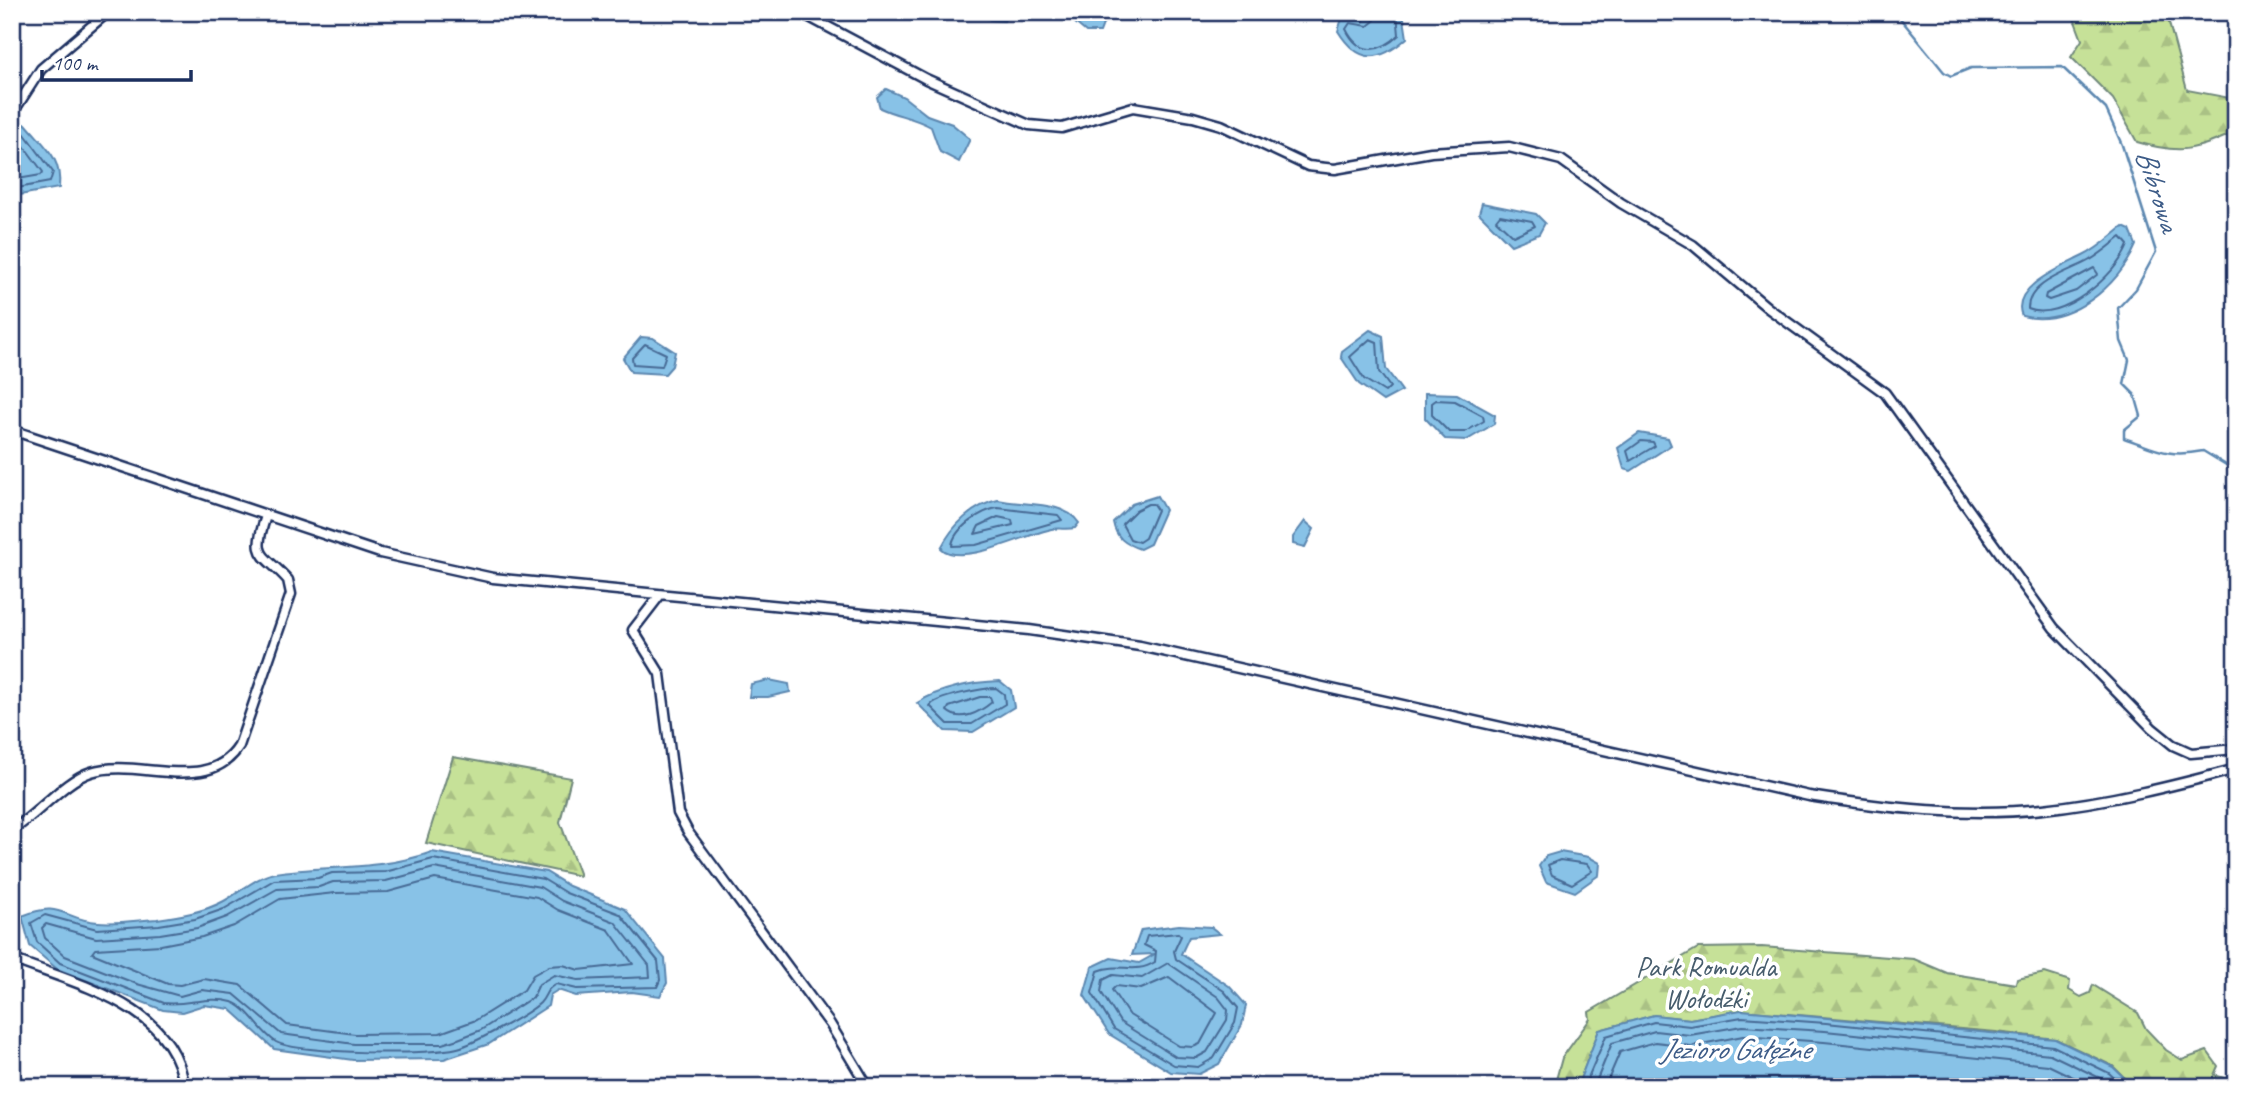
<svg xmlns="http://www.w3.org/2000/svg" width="2248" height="1099" font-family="Caveat,sans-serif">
<defs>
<pattern id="forest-firs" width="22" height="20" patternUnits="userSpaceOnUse" patternTransform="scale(1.75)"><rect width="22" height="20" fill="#c6e198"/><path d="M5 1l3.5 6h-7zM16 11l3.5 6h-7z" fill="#aac185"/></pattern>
</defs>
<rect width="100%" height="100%" fill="#fff"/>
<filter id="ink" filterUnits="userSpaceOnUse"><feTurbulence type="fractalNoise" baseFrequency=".0143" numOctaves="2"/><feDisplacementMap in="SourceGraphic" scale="14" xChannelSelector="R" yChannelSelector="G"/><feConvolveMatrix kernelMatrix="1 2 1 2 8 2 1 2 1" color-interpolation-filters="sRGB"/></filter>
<g filter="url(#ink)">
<g fill="url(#forest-firs)" stroke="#70887b" stroke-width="2">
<path d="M 2076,12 L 2166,12 L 2187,90 L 2230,98 L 2236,132 C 2195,150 2181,155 2137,142 L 2113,99 L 2071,57 L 2082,40 L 2073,16 Z"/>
<path d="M 453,757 L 571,778 L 560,822 L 580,876 L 426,843 Z"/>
<path d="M 1762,947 L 1914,959 L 1947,973 L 2016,984 L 2017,979 L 2045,973 L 2070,981 L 2069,990 L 2081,997 L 2090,993 L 2093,985 L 2138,1013 L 2146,1029 L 2166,1050 L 2182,1060 L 2207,1051 L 2218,1066 L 2214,1075 L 2228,1079 L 2234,1087 L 2134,1087 L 2113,1066 L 2056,1039 L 1996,1032 L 1741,1010 L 1690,1019 L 1654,1015 L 1599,1030 L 1577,1087 L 1554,1087 L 1562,1058 L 1590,1019 L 1589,1012 L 1698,948 Z"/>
</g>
<g fill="#88c2e7" stroke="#5c87b0" stroke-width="2">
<path d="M 976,12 L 1010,12 L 1004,21 L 990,20 Z"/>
<path d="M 1062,12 L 1103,12 L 1105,19 L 1100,32 L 1086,32 Z"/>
<path d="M 1344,12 L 1355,12 L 1357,18 L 1364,21 L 1368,12 L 1403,12 L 1407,38 C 1380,62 1359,65 1338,31 Z"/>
<path d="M 886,89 L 904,97 L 927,115 L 952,124 L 970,139 L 959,162 L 940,152 L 931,127 C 913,117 897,116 880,108 L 877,97 Z"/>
<path d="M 26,124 C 45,147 62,157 59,188 L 14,196 L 12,126 Z"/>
<path d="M 1482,203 L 1536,214 L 1545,223 L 1539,234 L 1511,245 L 1479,213 Z"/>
<path d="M 2123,227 L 2130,230 L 2136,245 C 2119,286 2069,328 2022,316 C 2009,287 2064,266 2083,256 C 2098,249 2110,237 2123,227 Z"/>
<path d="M 1370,330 L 1383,336 L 1386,369 L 1402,391 L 1383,401 L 1359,384 L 1341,357 L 1342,351 Z"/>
<path d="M 641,337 L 653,338 L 675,352 L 672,366 L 665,374 L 631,372 L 623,358 Z"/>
<path d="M 1425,393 L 1457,394 L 1495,415 L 1494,424 L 1467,440 L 1445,439 L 1425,418 Z"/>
<path d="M 1639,433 L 1668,438 L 1671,445 L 1631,471 L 1624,469 L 1618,448 Z"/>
<path d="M 1157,496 L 1165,510 L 1150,544 L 1140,549 C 1125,544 1116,538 1113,522 L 1132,504 Z"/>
<path d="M 998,500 C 1023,506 1064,500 1079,523 L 1075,528 C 1066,530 1056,527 1048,530 C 1025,535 960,568 941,548 C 952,526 973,505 998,500 Z"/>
<path d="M 1305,521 L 1314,529 L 1305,547 L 1293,544 L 1293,537 Z"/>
<path d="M 769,680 L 789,684 L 790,692 L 768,697 L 749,697 L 751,684 Z"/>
<path d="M 1000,681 L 1011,690 L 1014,707 L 973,732 L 945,731 L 917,703 C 940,688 973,682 1000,681 Z"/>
<path d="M 432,852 L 546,872 L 569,886 L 625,909 L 665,959 L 667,983 L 660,996 L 632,992 L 576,996 L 558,990 L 550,995 L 548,1006 L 489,1044 L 444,1059 L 353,1060 L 274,1049 L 230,1009 L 204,1005 L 182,1012 L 163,1010 L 57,969 L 30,946 L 22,916 C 62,899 63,920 98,922 C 117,924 139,920 157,919 C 179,916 204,912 224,901 C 239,893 257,876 275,873 C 328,865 380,871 432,852 Z"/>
<path d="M 1560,852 L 1589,857 L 1600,863 L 1599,875 L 1575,892 L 1546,882 L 1539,866 L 1546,856 Z"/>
<path d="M 1179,925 L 1211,927 L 1220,934 L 1189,937 L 1181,954 L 1229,986 L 1246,1005 L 1242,1025 L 1219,1064 L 1199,1074 L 1171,1072 L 1109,1034 L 1084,995 L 1092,967 L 1111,958 L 1139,963 L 1155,954 L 1132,955 L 1141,930 Z"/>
<path d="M 1741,1010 L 2055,1039 L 2113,1067 L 2134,1087 L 1577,1087 L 1599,1030 L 1654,1015 L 1690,1019 Z"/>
</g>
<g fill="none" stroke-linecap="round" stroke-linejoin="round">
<g stroke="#476a95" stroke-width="2">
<path d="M 1376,12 L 1375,20 L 1368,26 L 1350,23 L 1346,29 C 1359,56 1380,53 1399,35 L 1397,12"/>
<path d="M 12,133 L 24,133 L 53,172 L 50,182 L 12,189"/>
<path d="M 12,142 L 21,142 L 43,172 L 41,175 L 12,180"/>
<path d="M 1500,215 L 1532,221 L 1535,226 L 1513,236 L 1496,220 Z"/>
<path d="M 2121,237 L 2128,245 C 2117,275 2061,323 2028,309 C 2027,282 2072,271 2090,260 C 2101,254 2111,245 2121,237 Z"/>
<path d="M 2094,268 L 2098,274 L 2076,291 L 2049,300 L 2045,298 L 2046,294 Z"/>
<path d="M 1370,339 L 1377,342 L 1379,372 L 1390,387 L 1385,392 L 1364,379 L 1350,357 Z"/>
<path d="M 645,344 L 666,354 L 662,366 L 633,364 L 632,358 Z"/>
<path d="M 1436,400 L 1455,401 L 1483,416 L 1484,421 L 1465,432 L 1449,432 L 1432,415 L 1432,403 Z"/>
<path d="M 1641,441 L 1653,442 L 1655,446 L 1630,461 L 1627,451 Z"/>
<path d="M 1148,504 L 1153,504 L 1157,510 L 1145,538 L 1139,542 L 1130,539 L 1122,524 L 1136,510 Z"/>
<path d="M 998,508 L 1058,515 L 1062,520 L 976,545 L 952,546 C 953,529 982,510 998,508 Z"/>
<path d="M 998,517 L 1012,520 L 1013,525 L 975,534 L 979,526 Z"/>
<path d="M 996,688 L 1004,694 L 1005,704 L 972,724 L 948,724 L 930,706 C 935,697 983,688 996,688 Z"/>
<path d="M 980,697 L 990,697 L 992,702 C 980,712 961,723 947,711 L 949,707 Z"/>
<path d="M 433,859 L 543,879 L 566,893 L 620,914 L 658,961 L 660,980 L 657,987 L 577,989 L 556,984 C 545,989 547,996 540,1003 C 527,1015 478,1041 461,1047 C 436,1056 297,1054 276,1042 C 260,1032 249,1008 232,1002 C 209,995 187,1006 164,1003 L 60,963 L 37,942 L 31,923 L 45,915 L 97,929 L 159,925 L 195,919 L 224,909 L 274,880 L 318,878 L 332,873 L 385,872 Z"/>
<path d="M 1560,860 L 1587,864 L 1592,871 L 1572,884 L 1552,875 L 1548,865 Z"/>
<path d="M 434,868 L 540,887 L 562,901 L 615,922 L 649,965 L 650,977 L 578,980 L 554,975 L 539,984 L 533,997 L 481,1030 L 458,1039 L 442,1044 L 354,1044 L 281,1034 L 234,994 L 202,990 L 180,996 L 137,984 L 65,956 L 45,938 L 42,928 L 46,924 L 96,938 L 160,934 L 197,928 L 227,917 L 277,889 L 319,887 L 333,882 L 386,881 Z"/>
<path d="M 435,879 L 537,897 L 558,910 L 609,930 L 633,964 L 579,970 L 563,965 L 549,966 L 533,975 L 524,990 L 476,1020 L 440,1033 L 355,1034 L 287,1025 L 240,985 L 204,979 L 180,985 L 168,984 L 92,953 L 95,949 L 161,945 L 202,937 L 234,926 L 280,899 L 335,893 L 388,892 Z"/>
<path d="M 1178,933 L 1181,936 L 1174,951 L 1176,959 L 1224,991 L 1238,1008 L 1235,1023 L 1214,1058 L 1198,1067 L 1174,1065 L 1114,1029 L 1092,993 L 1098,971 C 1120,962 1134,975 1155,962 L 1156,951 L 1144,945 L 1147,936 Z"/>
<path d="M 1168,963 L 1218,997 L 1228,1010 L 1227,1020 L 1207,1052 L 1196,1058 L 1176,1057 L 1120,1022 L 1101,992 L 1103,980 L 1113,975 L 1142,978 Z"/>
<path d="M 1169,977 L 1217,1013 L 1200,1044 L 1193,1047 L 1179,1046 L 1128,1014 L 1112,990 L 1116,986 L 1141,989 Z"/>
<path d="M 1584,1087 L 1606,1036 L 1654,1022 L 1690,1026 L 1742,1017 L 1826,1023 L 2053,1046 L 2109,1073 L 2124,1087"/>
<path d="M 1594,1087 L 1612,1043 L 1655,1031 L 1690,1035 L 1742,1026 L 1825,1031 L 2050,1054 L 2104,1080 L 2111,1087"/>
<path d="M 1605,1087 L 1620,1052 L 1655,1042 L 1691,1046 L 1743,1036 L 1824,1042 L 2048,1065 L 2094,1087"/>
</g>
<path stroke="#5c87b0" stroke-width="2.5" d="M 1895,12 L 1944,72 L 1951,76 L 1971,68 L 2062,67 L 2106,109 L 2122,145 L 2156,252 L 2136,289 L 2118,308 L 2121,341 L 2129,360 L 2124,384 L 2135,395 L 2141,416 L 2124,430 L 2124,438 C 2156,449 2167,458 2203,451 L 2236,471"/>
<defs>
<g id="street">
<path d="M 800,12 L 926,79 L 1029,125 L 1062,128 L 1133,107 L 1193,117 L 1221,125 L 1308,166 L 1335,169 L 1431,152 L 1509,147 L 1561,160 L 1621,203 L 1693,245 L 1768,308 L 1885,393 L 2054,628 L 2152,728 L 2173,745 L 2191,753 L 2236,749"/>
<path d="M 12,114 L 41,69 L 108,12"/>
<path d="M 12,430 L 380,553 L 493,578 L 1029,630 L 1140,646 L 1809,796 C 1886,808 1965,817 2043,809 C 2108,802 2173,786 2236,769"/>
<path d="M 660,595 L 633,630 L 660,674 L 678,813 L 688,832 L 830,1024 L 868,1087"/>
<path d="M 12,830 C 37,815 65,780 91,772 C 138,757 208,796 239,746 L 291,594 L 288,580 C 263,552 251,559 266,516"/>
<path d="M 12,959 C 76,984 176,1006 184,1087"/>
</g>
</defs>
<use href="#street" stroke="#1b2f5e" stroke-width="13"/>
<use href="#street" stroke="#fff" stroke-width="8"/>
</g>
</g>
<g text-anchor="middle" stroke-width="7" stroke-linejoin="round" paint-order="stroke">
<g font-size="28" fill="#465c6c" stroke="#fff">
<text x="1706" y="976">Park Romualda<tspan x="1706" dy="32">Wołodźki</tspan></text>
</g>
<g font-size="30" font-style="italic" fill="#3c5b87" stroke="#fff">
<text transform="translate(2158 190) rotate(72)" y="10">Bibrowa</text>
<text x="1735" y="1059">Jezioro Gałęźne</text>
</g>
</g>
<rect width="2248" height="1099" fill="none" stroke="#fff" stroke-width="42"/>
<rect x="21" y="21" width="2206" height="1057" fill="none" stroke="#1b2f5e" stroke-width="2.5" filter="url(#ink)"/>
<path d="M42 70v10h149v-10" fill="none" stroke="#1b2f5e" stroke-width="3.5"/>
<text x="52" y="70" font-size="21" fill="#1b2f5e" stroke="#ffffff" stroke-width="5" paint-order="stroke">100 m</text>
</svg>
